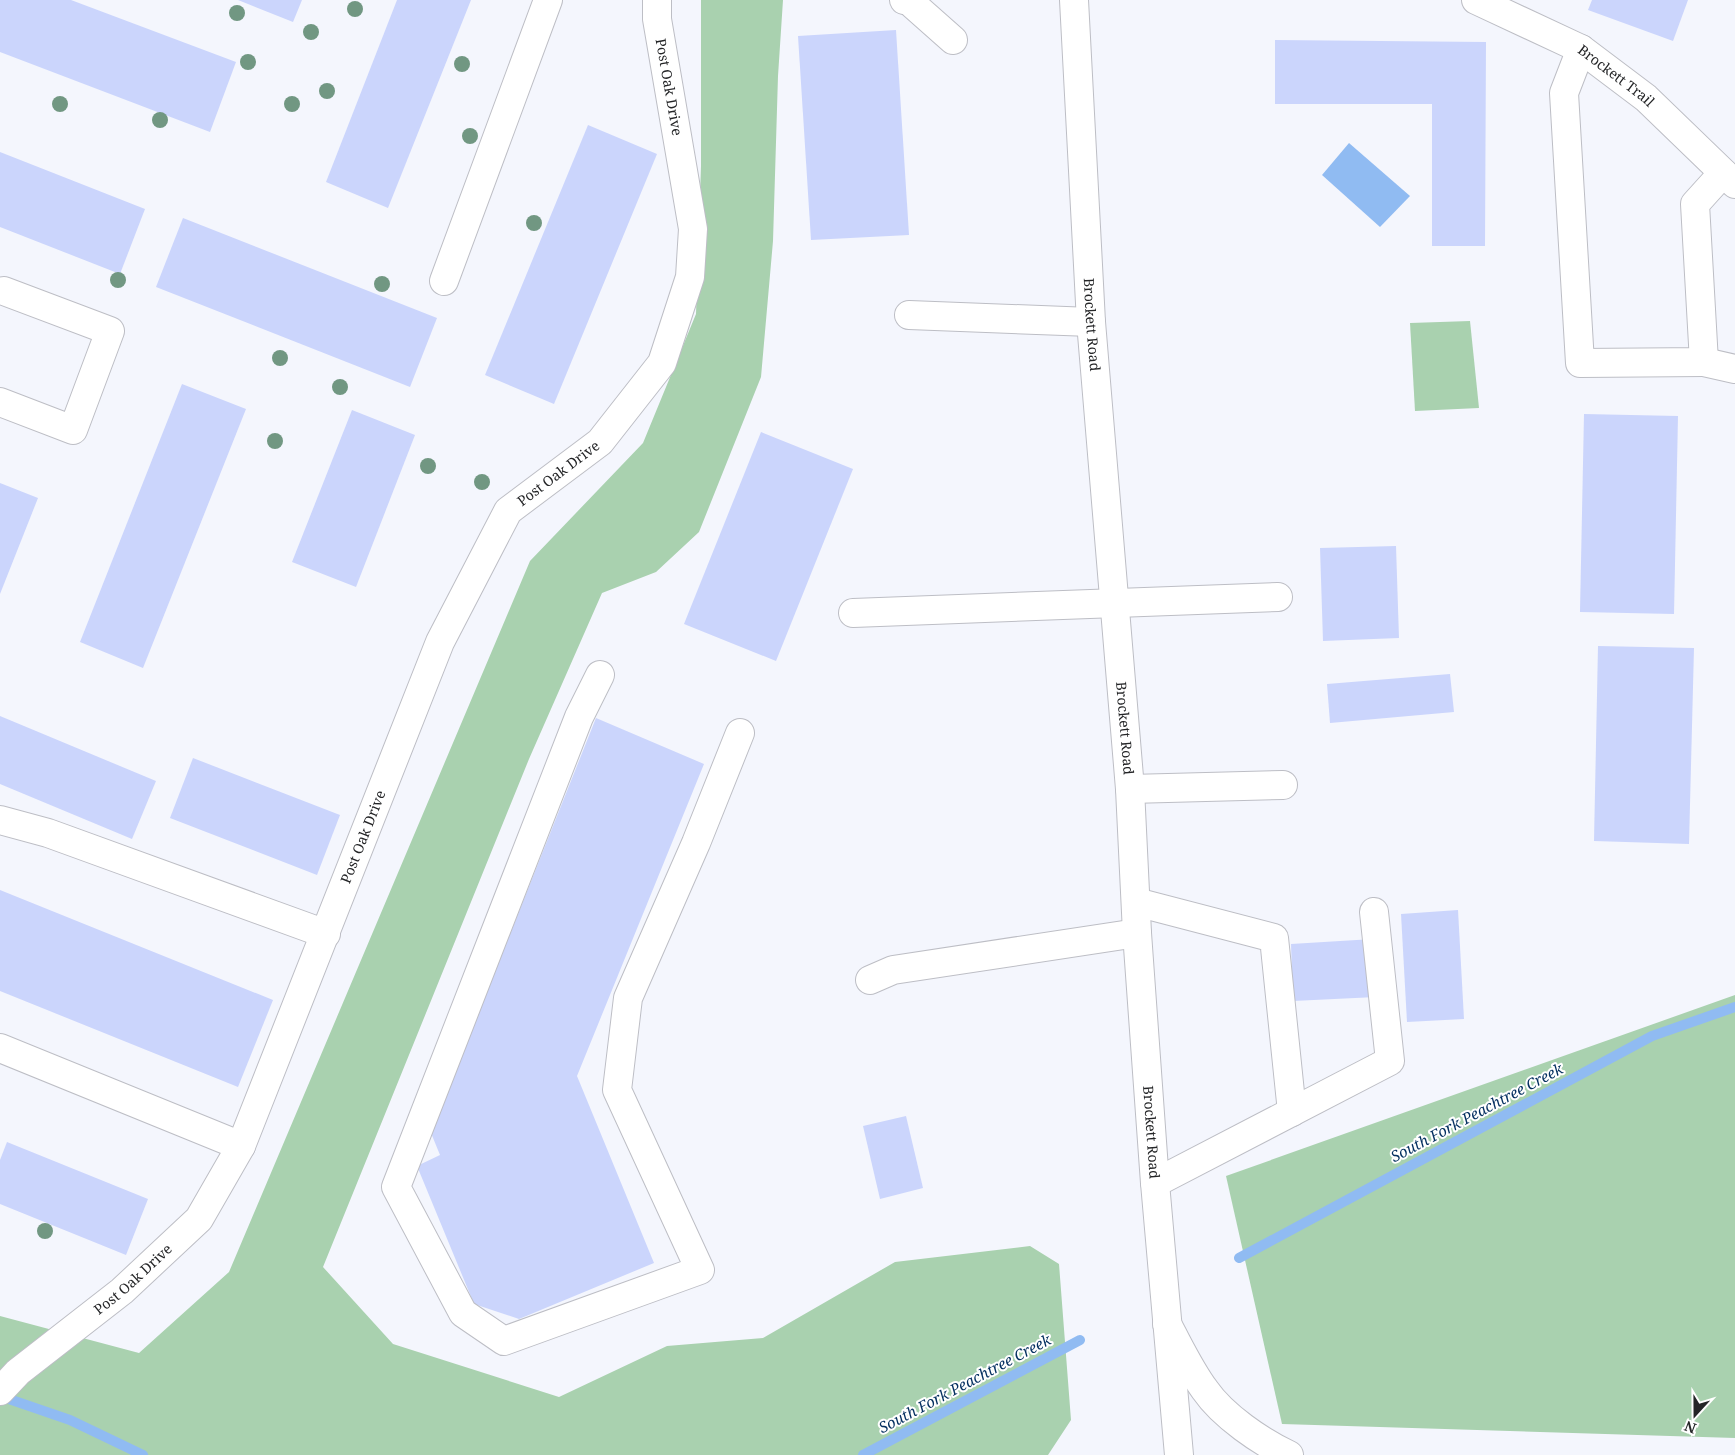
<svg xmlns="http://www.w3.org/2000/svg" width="1735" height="1455" font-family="'Noto Serif',serif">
<rect width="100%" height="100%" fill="#f4f6fd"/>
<g fill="#a9d1af">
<path d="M 701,0 L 783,0 L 778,76 L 773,241 L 761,377 L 699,532 L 656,572 L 602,593 L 529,759 L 323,1267 L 393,1344 L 559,1397 L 667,1346 L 763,1338 L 895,1262 L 1030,1246 L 1059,1264 L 1071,1420 L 1048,1455 L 0,1455 L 0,1316 L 139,1353 L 229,1272 L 530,561 L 643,443 L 696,314 L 701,166 Z"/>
<path d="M 1470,321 L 1479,408 L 1415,411 L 1410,323 Z"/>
<path d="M 1735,995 L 1735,1438 L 1282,1424 L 1226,1176 Z"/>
</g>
<path fill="#90bbf2" d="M 1349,143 L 1410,196 L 1380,227 L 1322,175 Z"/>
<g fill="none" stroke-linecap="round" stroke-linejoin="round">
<g stroke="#90bbf2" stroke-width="10">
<path d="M 1239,1258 L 1652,1036 L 1735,1007"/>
<path d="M 0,1396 L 70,1420 L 143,1455"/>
<path d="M 863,1455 L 1080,1340"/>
</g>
</g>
<g fill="#cbd5fc">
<path d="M 0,0 L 71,0 L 236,62 L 210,132 L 0,52 Z"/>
<path d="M 238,0 L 302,0 L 293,22 Z"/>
<path d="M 397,0 L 471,0 L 388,208 L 326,182 Z"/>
<path d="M 1592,0 L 1688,0 L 1673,41 L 1588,10 Z"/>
<path d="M 896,30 L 909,235 L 811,240 L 798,36 Z"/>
<path d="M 1275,40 L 1486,42 L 1485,246 L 1432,246 L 1432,104 L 1275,104 Z"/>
<path d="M 588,125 L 657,154 L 554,404 L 485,375 Z"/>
<path d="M 0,152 L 145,209 L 120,274 L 0,227 Z"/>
<path d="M 183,218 L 437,318 L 410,387 L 156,287 Z"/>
<path d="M 182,384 L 246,409 L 143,668 L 80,642 Z"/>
<path d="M 352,410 L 415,435 L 356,587 L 292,562 Z"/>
<path d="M 1584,414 L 1678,416 L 1674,614 L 1580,612 Z"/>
<path d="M 761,432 L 853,469 L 776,661 L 684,624 Z"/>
<path d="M 0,483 L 38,498 L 0,594 Z"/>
<path d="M 1396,546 L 1399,638 L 1323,641 L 1320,548 Z"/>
<path d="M 1598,646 L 1694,648 L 1689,844 L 1594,841 Z"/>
<path d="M 1450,674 L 1454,712 L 1330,723 L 1327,684 Z"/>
<path d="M 0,716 L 156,781 L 132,839 L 0,784 Z"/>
<path d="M 596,718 L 704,764 L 577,1076 L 654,1263 L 519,1319 L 474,1304 L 417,1166 L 440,1155 L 431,1133 Z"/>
<path d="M 193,758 L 340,815 L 317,875 L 170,818 Z"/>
<path d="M 0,890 L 273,1000 L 238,1087 L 0,991 Z"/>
<path d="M 1458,910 L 1464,1019 L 1407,1022 L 1401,914 Z"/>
<path d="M 1373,939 L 1376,997 L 1293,1001 L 1291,944 Z"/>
<path d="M 906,1116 L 923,1188 L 880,1199 L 863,1126 Z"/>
<path d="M 7,1142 L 148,1199 L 126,1255 L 0,1204 L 0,1160 Z"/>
</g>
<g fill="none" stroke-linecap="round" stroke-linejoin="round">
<defs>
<g id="minor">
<path d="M 904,0 L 909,1 L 953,40"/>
<path id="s1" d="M 1074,0 L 1091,322 L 1130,789 L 1137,933 L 1155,1183 L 1179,1455"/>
<path id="s2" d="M 1476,0 L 1581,49 L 1646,98 L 1735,184"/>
<path d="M 1581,49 L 1564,93 L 1580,363 L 1704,362 L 1695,204 L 1723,173"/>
<path d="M 444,281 L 548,0"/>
<path d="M 909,315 L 1091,322"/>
<path d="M 1704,362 L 1735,369"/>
<path d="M 0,402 L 73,430 L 110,331 L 4,291"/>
<path d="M 853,613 L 1278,597"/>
<path d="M 600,675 L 579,717 L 396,1187 L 463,1313 L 504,1341 L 700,1270 L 617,1090 L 628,998 L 696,843 L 740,733"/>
<path d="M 1130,789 L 1283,785"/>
<path d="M 0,820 L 48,833 L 326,934"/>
<path d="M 1136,902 L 1274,938 L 1292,1112"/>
<path d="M 870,980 L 893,970 L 1137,933"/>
<path d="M 0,1048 L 241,1146"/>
<path d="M 1155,1183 L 1390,1061 L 1374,912"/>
<path id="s3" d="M 0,1391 L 18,1372 L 122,1291 L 199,1219 L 241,1146 L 440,642 L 508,511 L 600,442 L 662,363 L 690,277 L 693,229 L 657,19 L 657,0"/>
</g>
<path id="highway" d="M 1167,1324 C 1179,1346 1190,1370 1205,1390 C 1223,1416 1261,1442 1289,1455"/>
</defs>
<use href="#minor" stroke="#bdbec5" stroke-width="30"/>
<use href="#highway" stroke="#bdbec5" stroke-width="30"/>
<use href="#minor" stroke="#fff" stroke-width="28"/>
<use href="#highway" stroke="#fff" stroke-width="28"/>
</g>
<g fill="#719782">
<circle cx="355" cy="9" r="8"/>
<circle cx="237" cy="13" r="8"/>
<circle cx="311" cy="32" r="8"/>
<circle cx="248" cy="62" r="8"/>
<circle cx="462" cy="64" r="8"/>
<circle cx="327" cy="91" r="8"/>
<circle cx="60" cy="104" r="8"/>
<circle cx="292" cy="104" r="8"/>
<circle cx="160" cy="120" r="8"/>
<circle cx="470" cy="136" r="8"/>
<circle cx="534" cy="223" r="8"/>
<circle cx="118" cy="280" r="8"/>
<circle cx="382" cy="284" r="8"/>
<circle cx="280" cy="358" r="8"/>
<circle cx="340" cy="387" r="8"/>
<circle cx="275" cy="441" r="8"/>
<circle cx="428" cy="466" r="8"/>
<circle cx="482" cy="482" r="8"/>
<circle cx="45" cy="1231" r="8"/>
</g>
<g text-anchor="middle" stroke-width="4" stroke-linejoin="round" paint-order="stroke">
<g font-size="14" fill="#242527" stroke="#fff">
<text dy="5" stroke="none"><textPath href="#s2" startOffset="160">Brockett Trail</textPath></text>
<text transform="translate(669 87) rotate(80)" y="5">Post Oak Drive</text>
<text dy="5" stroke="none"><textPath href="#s1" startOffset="325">Brockett Road</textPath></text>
<text dy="5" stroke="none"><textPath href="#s3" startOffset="1100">Post Oak Drive</textPath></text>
<text dy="5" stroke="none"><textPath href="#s1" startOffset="730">Brockett Road</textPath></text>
<text dy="5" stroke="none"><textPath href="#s3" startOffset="680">Post Oak Drive</textPath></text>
<text dy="5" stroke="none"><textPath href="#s1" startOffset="1135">Brockett Road</textPath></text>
<text dy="5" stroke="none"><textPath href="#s3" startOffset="174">Post Oak Drive</textPath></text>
</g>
<g font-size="15" font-style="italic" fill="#032f5f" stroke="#fff">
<text transform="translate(1477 1113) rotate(-28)" y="5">South Fork Peachtree Creek</text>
<text transform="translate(965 1384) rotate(-28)" y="5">South Fork Peachtree Creek</text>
</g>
</g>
<g transform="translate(1695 1415) rotate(201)" stroke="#ffffff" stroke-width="4" paint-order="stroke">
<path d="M0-4L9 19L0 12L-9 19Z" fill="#242527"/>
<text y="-8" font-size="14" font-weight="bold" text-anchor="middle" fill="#242527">N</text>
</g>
</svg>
